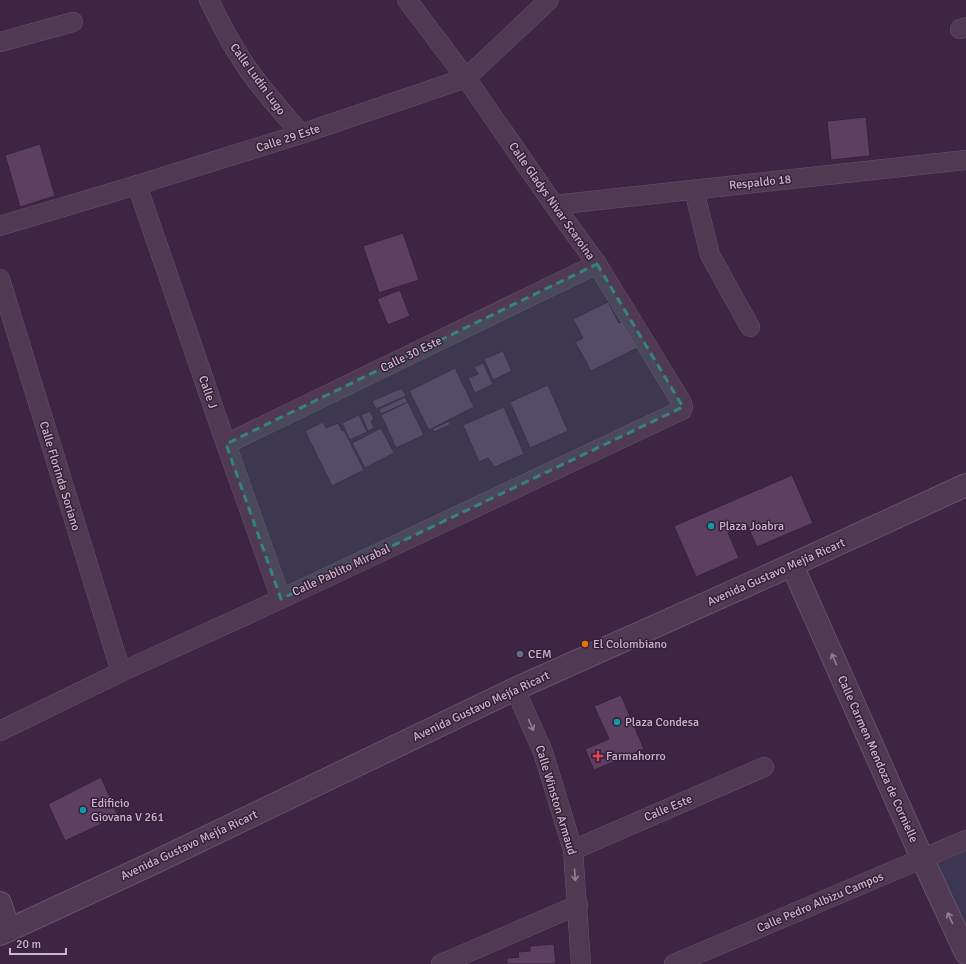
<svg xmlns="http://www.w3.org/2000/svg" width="966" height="964" font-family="Signika,sans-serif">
<rect width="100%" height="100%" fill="#3f2544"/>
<path fill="#3c3653" d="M 966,840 L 966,953 L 922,858 Z"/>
<g fill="#5d3f61" stroke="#37213b">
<path d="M 866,117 L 870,156 L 831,160 L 827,121 Z"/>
<path d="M 40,144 L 55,196 L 20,207 L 5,155 Z"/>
<path d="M 403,233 L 419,280 L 379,293 L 363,246 Z"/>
<path d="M 400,290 L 410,316 L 388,325 L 377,299 Z"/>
<path d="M 608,302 L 619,323 L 626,320 L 639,347 L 591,371 L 575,342 L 583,338 L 573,319 Z"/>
<path d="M 503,351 L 512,371 L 493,380 L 484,359 Z"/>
<path d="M 483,363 L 493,384 L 475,393 L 468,378 L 478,374 L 474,367 Z"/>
<path d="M 455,368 L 474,407 L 429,430 L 409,391 Z"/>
<path d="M 548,385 L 568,431 L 530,448 L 510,402 Z"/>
<path d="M 402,388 L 406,396 L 376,409 L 372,401 Z"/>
<path d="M 405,397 L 408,402 L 381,414 L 379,409 Z"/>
<path d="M 408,402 L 424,435 L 396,448 L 381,415 Z"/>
<path d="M 504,407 L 524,454 L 495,467 L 488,458 L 479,462 L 463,425 Z"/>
<path d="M 370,411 L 374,420 L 371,421 L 374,428 L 368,431 L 361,415 Z"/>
<path d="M 359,415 L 367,432 L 350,440 L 342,423 Z"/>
<path d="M 449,421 L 450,425 L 434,432 L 432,429 Z"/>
<path d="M 323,422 L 326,428 L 338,423 L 342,431 L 344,430 L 364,470 L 332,486 L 305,431 Z"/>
<path d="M 381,428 L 394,453 L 365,468 L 352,443 Z"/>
<path d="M 792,475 L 813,523 L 757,547 L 747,525 L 728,533 L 739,558 L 696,577 L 674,526 Z"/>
<path d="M 621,695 L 644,749 L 594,770 L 585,749 L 609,739 L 594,706 Z"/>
<path d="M 101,777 L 118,816 L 65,841 L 48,804 Z"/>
<path d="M 554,944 L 556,964 L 507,964 L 507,958 L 519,957 L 518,952 L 530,951 L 530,946 Z"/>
</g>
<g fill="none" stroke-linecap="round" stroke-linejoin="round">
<defs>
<g id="minor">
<path d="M 209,0 C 221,25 234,50 250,72 C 266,94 284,114 301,134"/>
<path d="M 960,29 L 966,27"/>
<path d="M 0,42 L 73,22"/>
<path d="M 137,185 L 226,444 L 281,599"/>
<path d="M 694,190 L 710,255 L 750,327"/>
<path d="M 554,205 L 966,160"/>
<path d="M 0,226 L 137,185 L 301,134 L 466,78 L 549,0"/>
<path d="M 0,279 L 121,672"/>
<path d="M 226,444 L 597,264"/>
<path d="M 515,689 L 543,752 L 573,850 L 581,964"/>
<path d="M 0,731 L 121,672 L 281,599 L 682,410 L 683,407 L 682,403 L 597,264 L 554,205 L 466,78 L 407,0"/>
<path d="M 573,850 L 764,767"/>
<path d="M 441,964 L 578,905"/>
<path d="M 674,964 L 966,840"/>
</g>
<g id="tertiary">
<path d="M 792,565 L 922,858 L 966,953"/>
<path d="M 0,903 L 9,930"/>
<path d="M 0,934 L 149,865 L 515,689 L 792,565 L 966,485"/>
</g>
</defs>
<use href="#minor" stroke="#68526b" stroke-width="20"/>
<use href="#tertiary" stroke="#68526b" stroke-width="24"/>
<use href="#minor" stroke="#503a53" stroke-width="19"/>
<use href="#tertiary" stroke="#503a53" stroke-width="22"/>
</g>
<defs><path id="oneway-shaft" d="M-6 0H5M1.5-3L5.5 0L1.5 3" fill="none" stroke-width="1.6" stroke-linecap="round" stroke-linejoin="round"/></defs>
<g stroke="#947f96">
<use href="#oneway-shaft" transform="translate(834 659) rotate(-114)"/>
<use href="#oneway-shaft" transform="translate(531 725) rotate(66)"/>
<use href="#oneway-shaft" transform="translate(575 875) rotate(86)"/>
<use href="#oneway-shaft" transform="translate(950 918) rotate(-115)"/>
</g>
<path fill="#358381" fill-opacity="0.2" stroke="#358381" stroke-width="3" stroke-dasharray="8 5" stroke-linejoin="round" d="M 597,264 L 683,407 L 281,599 L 226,444 Z"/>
<g fill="#0f9aa8" stroke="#351f39" stroke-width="1.5">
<circle cx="711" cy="526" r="4"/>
<circle cx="617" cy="722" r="4"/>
<circle cx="83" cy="810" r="4"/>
</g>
<circle fill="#e8710a" stroke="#351f39" stroke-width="1.5" cx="585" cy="644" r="4"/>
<circle fill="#5c6f8a" stroke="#351f39" stroke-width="1.5" cx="520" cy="654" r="4"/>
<path fill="#e0444e" stroke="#351f39" stroke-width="1.5" d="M596 750h4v4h4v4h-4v4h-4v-4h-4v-4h4z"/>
<g text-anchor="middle" stroke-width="3" stroke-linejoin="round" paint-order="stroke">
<g font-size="12" fill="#cbb7cd" stroke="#351f39">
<text transform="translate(258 79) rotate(54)" y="4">Calle Ludín Lugo</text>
<text transform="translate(288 138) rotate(-18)" y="4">Calle 29 Este</text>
<text transform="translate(760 182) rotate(-6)" y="4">Respaldo 18</text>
<text transform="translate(552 201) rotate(55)" y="4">Calle Gladys Nivar Scaroina</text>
<text transform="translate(411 354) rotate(-26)" y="4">Calle 30 Este</text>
<text transform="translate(208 392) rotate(71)" y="4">Calle J</text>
<text transform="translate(60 476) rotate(73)" y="4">Calle Florinda Soriano</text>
<text transform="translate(341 570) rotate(-25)" y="4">Calle Pablito Mirabal</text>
<text transform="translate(776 572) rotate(-24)" y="4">Avenida Gustavo Mejía Ricart</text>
<text transform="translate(481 706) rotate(-25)" y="4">Avenida Gustavo Mejía Ricart</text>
<text transform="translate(878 759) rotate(66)" y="4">Calle Carmen Mendoza de Cornielle</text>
<text transform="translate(556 800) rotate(73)" y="4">Calle Winston Armaud</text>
<text transform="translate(668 808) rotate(-23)" y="4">Calle Este</text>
<text transform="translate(189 845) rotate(-25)" y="4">Avenida Gustavo Mejía Ricart</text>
<text transform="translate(820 902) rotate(-23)" y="4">Calle Pedro Albizu Campos</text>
</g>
<g font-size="12" fill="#cbb7cd" stroke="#351f39" text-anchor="start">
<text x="719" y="530">Plaza Joabra</text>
<text x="593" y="648">El Colombiano</text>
<text x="528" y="658">CEM</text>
<text x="625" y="726">Plaza Condesa</text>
<text x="606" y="760">Farmahorro</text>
<text x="91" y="807">Edificio<tspan x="91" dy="14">Giovana V 261</tspan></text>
</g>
</g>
<path d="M10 948v6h56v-6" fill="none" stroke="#cbb7cd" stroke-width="2"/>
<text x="16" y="948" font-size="12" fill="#cbb7cd" stroke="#351f39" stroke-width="3" paint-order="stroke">20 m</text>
</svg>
